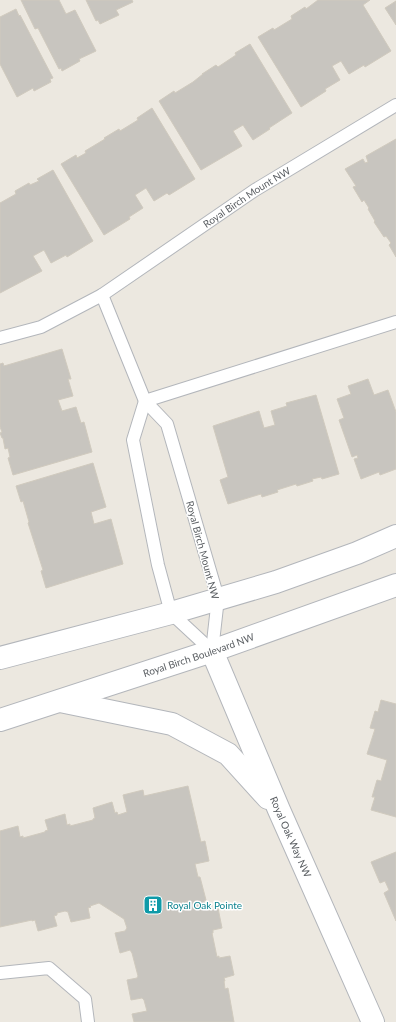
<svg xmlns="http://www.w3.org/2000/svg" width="396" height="1022" font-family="Lato,sans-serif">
<rect width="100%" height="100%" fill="#ece8e0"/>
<g fill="#c8c5bf" stroke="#d0cabe">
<path d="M 21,0 L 59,0 L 66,14 L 75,10 L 96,51 L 79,59 L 80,61 L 62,71 L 61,68 L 59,69 L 38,28 L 35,29 Z"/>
<path d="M 86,0 L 132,0 L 133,2 L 116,10 L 119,15 L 100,24 L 98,20 L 96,21 Z"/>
<path d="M 318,0 L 370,0 L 363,5 L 391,51 L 365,67 L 364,65 L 349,74 L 341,61 L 332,66 L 340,80 L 325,89 L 326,91 L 301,107 L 258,37 L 273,28 L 274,30 L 292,19 L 291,16 L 305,7 L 306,9 Z"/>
<path d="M 396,1 L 396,25 L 385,8 Z"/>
<path d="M 16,9 L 19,16 L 20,15 L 53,78 L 50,79 L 51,82 L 34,91 L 33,88 L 17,97 L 0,64 L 0,17 Z"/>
<path d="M 250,44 L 292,113 L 269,128 L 270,129 L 253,140 L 243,125 L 233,131 L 242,146 L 201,170 L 159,101 L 174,91 L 175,93 L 193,82 L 203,74 L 202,74 L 216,65 L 218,67 L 236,55 L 235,53 Z"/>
<path d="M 152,108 L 195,179 L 169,195 L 167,193 L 154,201 L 146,188 L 135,195 L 143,208 L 129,217 L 130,219 L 104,235 L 61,164 L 76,155 L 77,158 L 86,153 L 85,151 L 105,139 L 104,138 L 119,129 L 120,131 L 138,120 L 137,118 Z"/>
<path d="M 396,139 L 396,257 L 389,245 L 391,243 L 386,236 L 384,237 L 374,222 L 375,221 L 368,209 L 369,208 L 364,200 L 362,202 L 353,187 L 356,186 L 345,169 L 363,159 L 365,163 L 368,162 L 366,156 Z"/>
<path d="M 53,170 L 93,241 L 67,257 L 66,255 L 51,263 L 44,250 L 33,256 L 42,271 L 0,293 L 0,203 L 16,194 L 15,191 L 29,183 L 30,185 L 39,181 L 37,179 Z"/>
<path d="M 62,349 L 71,379 L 68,379 L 73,396 L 58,400 L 62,411 L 76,407 L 81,423 L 84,422 L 92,452 L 13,475 L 8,458 L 10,457 L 8,448 L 5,449 L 3,438 L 2,438 L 0,433 L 2,432 L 0,427 L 0,364 L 3,363 L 4,366 Z"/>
<path d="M 368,379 L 374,395 L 388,390 L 396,412 L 396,469 L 380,475 L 379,472 L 361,479 L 354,459 L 358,458 L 357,455 L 352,457 L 339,420 L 344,418 L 337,399 L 351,394 L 348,386 Z"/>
<path d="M 316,395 L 339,474 L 322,479 L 321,477 L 312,479 L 313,481 L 297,486 L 296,484 L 277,490 L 278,492 L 262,497 L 261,494 L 228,504 L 220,480 L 228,477 L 213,426 L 259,411 L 264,428 L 275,425 L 271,411 L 287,406 L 286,403 Z"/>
<path d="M 93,463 L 106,507 L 91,512 L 94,524 L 111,519 L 123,564 L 46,588 L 41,571 L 43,570 L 28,523 L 29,522 L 23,501 L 21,502 L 16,486 Z"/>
<path d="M 381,700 L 396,704 L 396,817 L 371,810 L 375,797 L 372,797 L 377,780 L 381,781 L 387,760 L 367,754 L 375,729 L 370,728 L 375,711 L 378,712 Z"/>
<path d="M 188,786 L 201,842 L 205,841 L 209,861 L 195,864 L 198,877 L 200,877 L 206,900 L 204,901 L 205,908 L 207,908 L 208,910 L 218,908 L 222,928 L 213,930 L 213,933 L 212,933 L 217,957 L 219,956 L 219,958 L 230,956 L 234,975 L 224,978 L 225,981 L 224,981 L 225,989 L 228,988 L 234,1022 L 134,1022 L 132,1014 L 147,1011 L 144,1000 L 142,998 L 131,1000 L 127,980 L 137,978 L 138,976 L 132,953 L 130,950 L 120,953 L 115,933 L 125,931 L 127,928 L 124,919 L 99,903 L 90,906 L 91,907 L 88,908 L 90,918 L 71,922 L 68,912 L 65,911 L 57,913 L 57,915 L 54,916 L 57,926 L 38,931 L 35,920 L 32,921 L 32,920 L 0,927 L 0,831 L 18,826 L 20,837 L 23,836 L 23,838 L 45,832 L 45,831 L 48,830 L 45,820 L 65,814 L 67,825 L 70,824 L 70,826 L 93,820 L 93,819 L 95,818 L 93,808 L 112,802 L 115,813 L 117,812 L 118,815 L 127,812 L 123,795 L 143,790 L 144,796 Z"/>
<path d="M 396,852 L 396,921 L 384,893 L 389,890 L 385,881 L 380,883 L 371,862 Z"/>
</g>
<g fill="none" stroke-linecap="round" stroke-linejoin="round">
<defs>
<g id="service">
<path d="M 102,295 L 145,401 L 167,424 L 218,598 L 212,651"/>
<path id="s1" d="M 0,338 L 41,327 L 102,295 L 255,190 L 396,105"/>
<path d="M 145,401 L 133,440 L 158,565 L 171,613 L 212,651"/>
<path d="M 145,401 L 396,322"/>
<path d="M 0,973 L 49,968 L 85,999 L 88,1022"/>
</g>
<g id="tertiary">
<path id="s2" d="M 212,651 L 279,810 L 373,1022"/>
<path d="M 0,658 L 171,613 L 276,582 L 357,553 L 396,536"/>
<path d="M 60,701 L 172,724 L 228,754 L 268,798"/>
<path id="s3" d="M 0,720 L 212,651 L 396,585"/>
</g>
</defs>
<use href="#service" stroke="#b3b6bb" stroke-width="14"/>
<use href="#tertiary" stroke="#b3b6bb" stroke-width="24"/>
<use href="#service" stroke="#fff" stroke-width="12"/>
<use href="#tertiary" stroke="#fff" stroke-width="22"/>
</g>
<defs>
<symbol id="building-square" viewBox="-11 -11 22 22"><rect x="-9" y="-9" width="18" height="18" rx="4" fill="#0f9aa8" stroke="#fff"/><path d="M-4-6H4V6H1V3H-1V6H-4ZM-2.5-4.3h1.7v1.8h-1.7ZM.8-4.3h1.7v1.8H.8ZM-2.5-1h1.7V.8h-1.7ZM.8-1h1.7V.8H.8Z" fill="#fff"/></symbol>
</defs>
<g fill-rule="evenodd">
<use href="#building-square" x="142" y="894" width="22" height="22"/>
</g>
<g text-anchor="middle" stroke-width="3" stroke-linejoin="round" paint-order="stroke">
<g font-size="10" fill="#595d61" stroke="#fff">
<text dy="4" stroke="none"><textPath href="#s1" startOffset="286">Royal Birch Mount NW</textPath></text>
<text transform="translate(203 550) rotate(75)" y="4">Royal Birch Mount NW</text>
<text dy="4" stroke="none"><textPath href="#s3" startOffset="209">Royal Birch Boulevard NW</textPath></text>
<text dy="4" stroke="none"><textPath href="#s2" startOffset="202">Royal Oak Way NW</textPath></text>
</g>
<g font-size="10" fill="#0d838f" stroke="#fff" text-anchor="start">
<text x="167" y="909">Royal Oak Pointe</text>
</g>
</g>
</svg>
